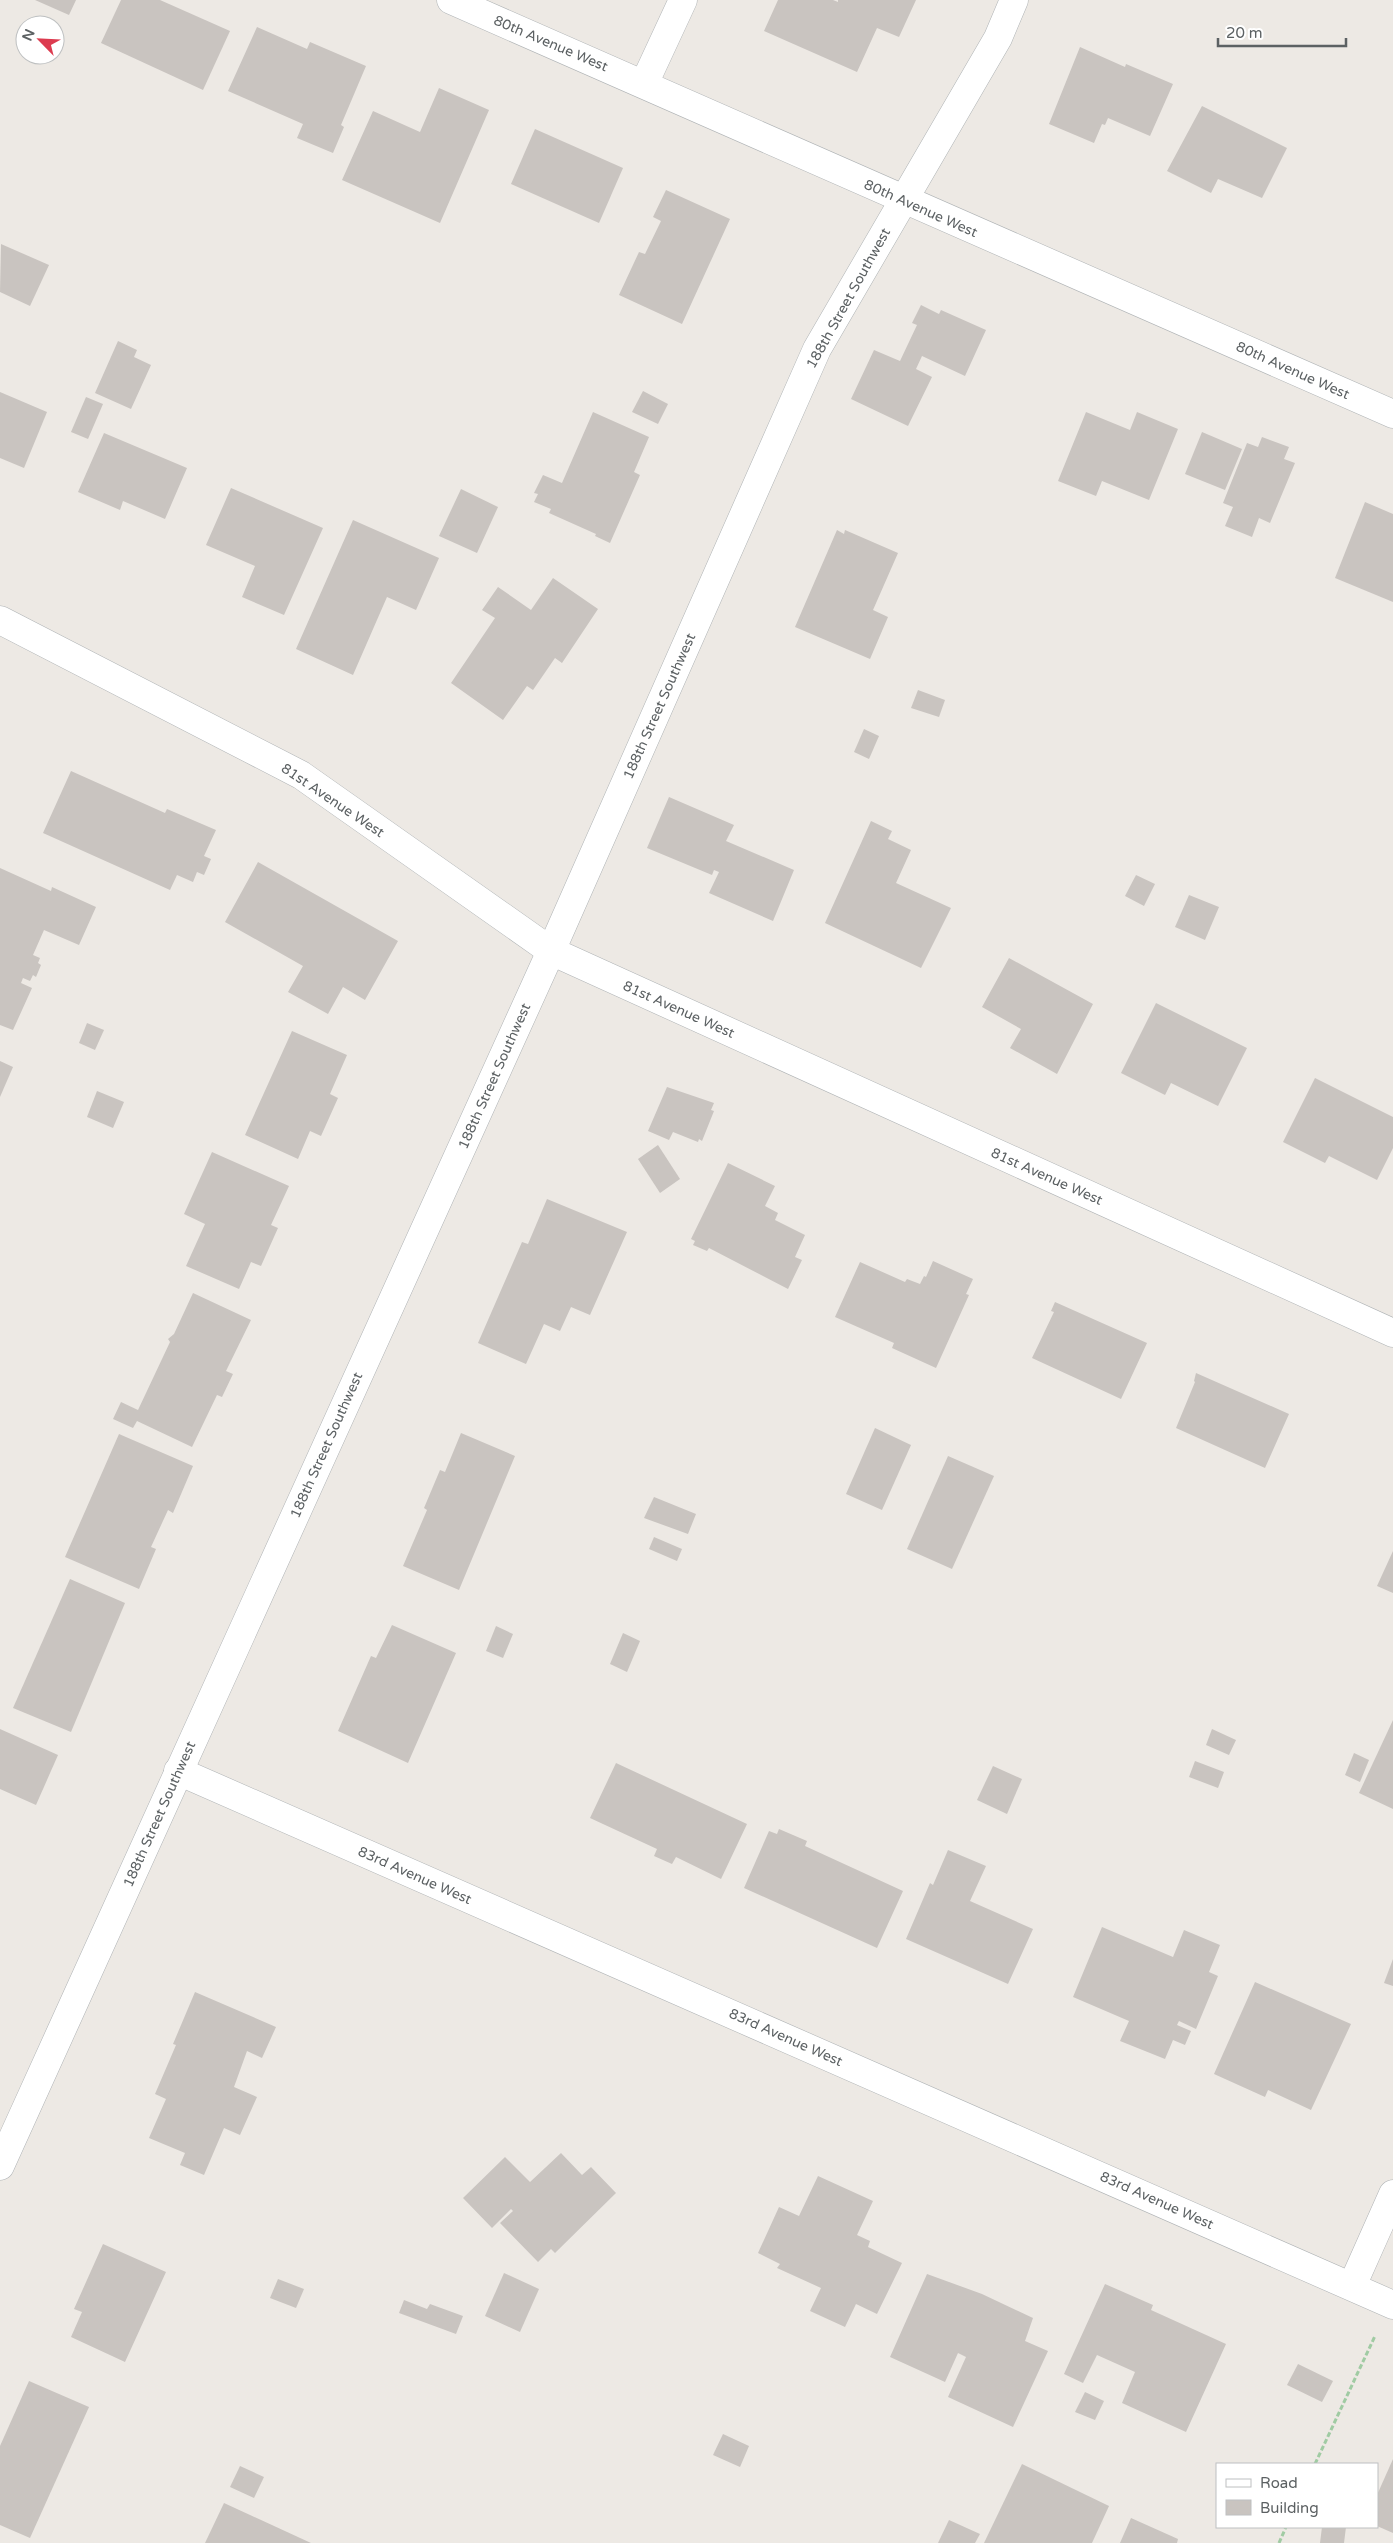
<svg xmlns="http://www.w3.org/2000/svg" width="1393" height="2543" font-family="'Varela Round',sans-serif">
<rect width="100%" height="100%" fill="#ede9e4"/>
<g fill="#c9c4c0">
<path d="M 35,0 L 76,0 L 69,15 Z"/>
<path d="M 121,0 L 160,0 L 230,31 L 203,90 L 101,43 Z"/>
<path d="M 778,0 L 833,0 L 838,2 L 838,0 L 916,0 L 899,37 L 877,28 L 857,72 L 764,31 Z"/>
<path d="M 257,27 L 307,49 L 310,42 L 366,66 L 341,125 L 344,127 L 333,153 L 297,138 L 303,124 L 228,91 Z"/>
<path d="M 1080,47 L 1125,67 L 1126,64 L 1173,84 L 1150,136 L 1108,118 L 1105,125 L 1102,124 L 1094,143 L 1049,124 Z"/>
<path d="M 439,88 L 489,110 L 440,223 L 342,180 L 373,111 L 420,132 Z"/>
<path d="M 1202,106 L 1287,148 L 1262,198 L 1218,179 L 1211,193 L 1167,171 Z"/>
<path d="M 535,129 L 623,168 L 599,223 L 511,184 Z"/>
<path d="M 666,190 L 730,219 L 682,324 L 619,295 L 639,252 L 645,254 L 661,221 L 653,217 Z"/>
<path d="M 1,244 L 49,265 L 30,306 L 0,292 Z"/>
<path d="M 921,305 L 939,314 L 941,310 L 986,330 L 965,376 L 922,356 L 916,369 L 932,377 L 908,426 L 851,399 L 874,350 L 900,361 L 917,325 L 912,323 Z"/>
<path d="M 118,341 L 137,350 L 134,357 L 151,365 L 131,409 L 95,393 Z"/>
<path d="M 643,391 L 668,404 L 658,424 L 632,412 Z"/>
<path d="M 0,392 L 47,412 L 24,468 L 0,458 Z"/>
<path d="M 86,397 L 103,404 L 88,439 L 71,432 Z"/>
<path d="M 593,412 L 649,437 L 634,472 L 640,475 L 610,543 L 595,536 L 596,534 L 549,513 L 551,509 L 534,502 L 538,494 L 534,493 L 543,475 L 562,483 Z"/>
<path d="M 1086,412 L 1130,430 L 1137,412 L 1178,429 L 1149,500 L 1102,481 L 1096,496 L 1058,481 Z"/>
<path d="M 1202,432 L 1242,449 L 1225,490 L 1185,474 Z"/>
<path d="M 104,433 L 187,468 L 165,519 L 123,501 L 120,510 L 78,492 Z"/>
<path d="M 1262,437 L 1289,447 L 1284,459 L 1295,463 L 1270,523 L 1259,518 L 1252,537 L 1225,526 L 1233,507 L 1223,503 L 1247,443 L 1258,447 Z"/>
<path d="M 231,488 L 323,528 L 284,615 L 242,597 L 255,566 L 206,545 Z"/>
<path d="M 461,489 L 498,507 L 477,553 L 439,536 Z"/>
<path d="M 1365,502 L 1393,514 L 1393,602 L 1335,578 Z"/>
<path d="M 353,520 L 439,558 L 416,610 L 387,597 L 353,675 L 296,649 Z"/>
<path d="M 837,530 L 844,534 L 845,530 L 898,553 L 873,610 L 888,617 L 870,659 L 795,627 Z"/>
<path d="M 553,578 L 598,609 L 562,663 L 555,658 L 533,690 L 527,686 L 503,720 L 451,683 L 495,618 L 482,610 L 498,587 L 531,610 Z"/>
<path d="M 918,690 L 945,700 L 939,717 L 911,708 Z"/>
<path d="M 864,729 L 879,736 L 869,759 L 854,752 Z"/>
<path d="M 71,771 L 165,813 L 167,809 L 216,830 L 204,856 L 211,859 L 204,875 L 197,872 L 193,882 L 177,875 L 170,890 L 43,833 Z"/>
<path d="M 669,797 L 734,825 L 726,841 L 794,870 L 773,921 L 709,893 L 719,872 L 714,870 L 712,875 L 647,848 Z"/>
<path d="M 871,821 L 892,831 L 888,839 L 911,850 L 896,883 L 951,908 L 921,968 L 825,923 Z"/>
<path d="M 258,862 L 398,941 L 365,1000 L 343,987 L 328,1014 L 288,992 L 303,966 L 225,922 Z"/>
<path d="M 0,868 L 51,891 L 52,887 L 96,907 L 79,945 L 44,930 L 33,955 L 40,958 L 38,963 L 41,965 L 36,977 L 33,975 L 30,981 L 23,978 L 21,983 L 32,988 L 13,1030 L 0,1025 Z"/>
<path d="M 1136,875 L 1155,884 L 1144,906 L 1125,896 Z"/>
<path d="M 1189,895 L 1219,907 L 1205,940 L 1175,927 Z"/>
<path d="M 1009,958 L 1093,1004 L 1057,1074 L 1010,1048 L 1021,1029 L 982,1007 Z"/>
<path d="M 1156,1003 L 1247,1048 L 1218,1106 L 1171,1083 L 1165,1095 L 1121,1073 Z"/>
<path d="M 87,1023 L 104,1030 L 95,1050 L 79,1043 Z"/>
<path d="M 292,1031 L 347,1055 L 330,1094 L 338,1098 L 321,1136 L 310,1131 L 298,1159 L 245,1135 Z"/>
<path d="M 0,1061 L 13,1067 L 0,1097 Z"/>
<path d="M 1315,1078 L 1393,1117 L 1393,1148 L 1377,1180 L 1329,1156 L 1325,1163 L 1283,1142 Z"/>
<path d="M 667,1087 L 714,1103 L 711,1110 L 714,1111 L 702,1141 L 699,1139 L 698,1142 L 673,1132 L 669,1140 L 648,1131 Z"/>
<path d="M 97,1091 L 124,1102 L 113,1128 L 87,1117 Z"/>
<path d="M 658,1145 L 680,1179 L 660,1193 L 638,1159 Z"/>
<path d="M 212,1152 L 289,1186 L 271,1225 L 278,1228 L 261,1266 L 251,1262 L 239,1289 L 186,1266 L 205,1224 L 184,1214 Z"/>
<path d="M 728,1163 L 775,1186 L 765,1206 L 778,1213 L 775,1220 L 805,1235 L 795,1257 L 802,1260 L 788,1289 L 709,1248 L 707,1251 L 693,1245 L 695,1241 L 691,1239 Z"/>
<path d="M 547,1199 L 627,1232 L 590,1315 L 571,1307 L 560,1331 L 544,1324 L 526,1364 L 478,1343 L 522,1242 L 528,1244 Z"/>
<path d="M 933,1261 L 973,1279 L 966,1294 L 969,1295 L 936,1368 L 892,1348 L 894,1343 L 835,1317 L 860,1262 L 905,1282 L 907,1279 L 920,1284 L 924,1276 L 926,1277 Z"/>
<path d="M 193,1293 L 251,1320 L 226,1371 L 233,1374 L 222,1397 L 217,1395 L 192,1447 L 137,1421 L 133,1428 L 113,1419 L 121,1402 L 138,1410 L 170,1342 L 168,1339 L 174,1334 Z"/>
<path d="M 1055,1302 L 1147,1343 L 1121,1399 L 1032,1358 L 1054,1312 L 1051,1311 Z"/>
<path d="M 1196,1373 L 1289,1414 L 1265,1468 L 1176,1428 L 1195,1382 L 1194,1381 Z"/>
<path d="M 875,1428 L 911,1445 L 882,1510 L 846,1494 Z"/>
<path d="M 461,1433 L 515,1456 L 459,1590 L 403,1566 L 427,1510 L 424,1508 L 440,1470 L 445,1472 Z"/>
<path d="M 119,1434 L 193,1466 L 173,1513 L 168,1510 L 151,1547 L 156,1549 L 139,1589 L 65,1557 Z"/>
<path d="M 948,1456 L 994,1476 L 952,1569 L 907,1549 Z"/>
<path d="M 654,1497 L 696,1514 L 688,1534 L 644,1518 Z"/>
<path d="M 654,1537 L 682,1549 L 677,1561 L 649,1549 Z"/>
<path d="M 1393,1551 L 1393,1593 L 1377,1586 Z"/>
<path d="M 70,1579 L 125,1603 L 71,1732 L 13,1708 Z"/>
<path d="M 392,1625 L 456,1653 L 408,1763 L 338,1731 L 371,1656 L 376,1658 Z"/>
<path d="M 496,1626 L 513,1634 L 503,1658 L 486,1651 Z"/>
<path d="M 623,1633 L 640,1641 L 627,1672 L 610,1664 Z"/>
<path d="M 1393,1720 L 1393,1809 L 1359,1793 Z"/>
<path d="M 0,1729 L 58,1755 L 36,1805 L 0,1789 Z"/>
<path d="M 1212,1729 L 1236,1740 L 1229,1755 L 1206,1745 Z"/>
<path d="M 1354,1753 L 1369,1760 L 1360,1782 L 1345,1775 Z"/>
<path d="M 1195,1761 L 1224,1772 L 1218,1788 L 1189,1777 Z"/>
<path d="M 616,1763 L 747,1824 L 721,1879 L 676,1857 L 672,1864 L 654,1856 L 657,1849 L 590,1818 Z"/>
<path d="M 993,1766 L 1022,1779 L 1007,1814 L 977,1800 Z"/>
<path d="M 779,1829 L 807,1841 L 805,1846 L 903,1891 L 877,1948 L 744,1888 L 769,1831 L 777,1834 Z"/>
<path d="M 948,1850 L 986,1866 L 970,1901 L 1033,1929 L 1008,1984 L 906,1939 L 930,1883 L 933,1885 Z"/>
<path d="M 1102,1927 L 1173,1957 L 1184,1930 L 1220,1945 L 1209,1972 L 1218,1976 L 1196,2029 L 1179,2021 L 1177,2025 L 1191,2031 L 1185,2045 L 1173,2040 L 1165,2059 L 1120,2041 L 1129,2021 L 1073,1997 Z"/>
<path d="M 1393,1959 L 1393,1986 L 1384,1983 Z"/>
<path d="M 1255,1982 L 1351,2024 L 1311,2110 L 1268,2090 L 1265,2097 L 1214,2074 Z"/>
<path d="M 195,1992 L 276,2027 L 262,2058 L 247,2051 L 234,2087 L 257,2097 L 240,2135 L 224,2128 L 204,2175 L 180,2165 L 185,2153 L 149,2138 L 166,2099 L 155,2094 L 176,2045 L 173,2044 Z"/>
<path d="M 561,2153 L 582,2175 L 591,2167 L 616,2193 L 555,2253 L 551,2249 L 538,2262 L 500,2223 L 513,2211 L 511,2209 L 492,2228 L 463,2198 L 505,2157 L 530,2182 Z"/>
<path d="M 818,2176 L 873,2201 L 857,2235 L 870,2241 L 868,2247 L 902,2263 L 877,2314 L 856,2304 L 845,2327 L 810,2311 L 821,2288 L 777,2268 L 780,2264 L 758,2253 L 779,2207 L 799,2216 Z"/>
<path d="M 103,2244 L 166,2272 L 125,2362 L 71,2337 L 82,2312 L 74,2309 Z"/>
<path d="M 504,2273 L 539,2289 L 520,2332 L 485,2316 Z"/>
<path d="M 927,2274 L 982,2294 L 1033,2318 L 1025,2341 L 1048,2351 L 1013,2427 L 948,2397 L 966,2357 L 958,2353 L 945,2382 L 890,2357 Z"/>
<path d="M 278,2279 L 304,2289 L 296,2308 L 270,2298 Z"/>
<path d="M 1105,2284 L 1153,2305 L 1151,2310 L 1226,2344 L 1186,2432 L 1122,2403 L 1135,2372 L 1097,2355 L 1083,2383 L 1064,2374 Z"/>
<path d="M 404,2300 L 427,2309 L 430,2304 L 463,2316 L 456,2334 L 399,2313 Z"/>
<path d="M 1298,2364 L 1333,2381 L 1322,2402 L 1287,2385 Z"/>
<path d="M 29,2381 L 89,2407 L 30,2538 L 0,2525 L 0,2446 Z"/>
<path d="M 1085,2392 L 1104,2401 L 1095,2420 L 1075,2412 Z"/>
<path d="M 723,2434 L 749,2446 L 740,2467 L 713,2455 Z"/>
<path d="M 1393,2459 L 1393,2533 L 1377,2526 L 1377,2495 Z"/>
<path d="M 1022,2464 L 1109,2506 L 1092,2543 L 984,2543 Z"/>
<path d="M 240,2466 L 264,2477 L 254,2498 L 230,2487 Z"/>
<path d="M 224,2503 L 311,2543 L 205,2543 Z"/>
<path d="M 1131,2518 L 1178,2539 L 1177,2543 L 1120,2543 Z"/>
<path d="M 949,2520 L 980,2534 L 975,2543 L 938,2543 Z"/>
<path d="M 1322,2527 L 1346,2527 L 1344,2543 L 1320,2543 Z"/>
</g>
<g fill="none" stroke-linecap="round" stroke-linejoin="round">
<defs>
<g id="minor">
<path d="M 451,0 L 1393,414"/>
<path d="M 644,84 L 683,0"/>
<path d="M 0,620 L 301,775 L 551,951 L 1393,1333"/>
<path d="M 178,1771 L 1393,2305"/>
<path d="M 0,2166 L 551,951 L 817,349 L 998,38 L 1014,0"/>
<path d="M 1352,2286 L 1393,2194"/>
</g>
</defs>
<use href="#minor" stroke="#afb3b5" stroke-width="29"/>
<g stroke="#a0cba3" stroke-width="3" stroke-dasharray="5 2.5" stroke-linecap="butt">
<path d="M 1315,2464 L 1375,2336"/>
<path d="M 1279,2543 L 1286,2527"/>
</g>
<use href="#minor" stroke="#fff" stroke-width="28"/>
</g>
<g text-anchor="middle" stroke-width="5" stroke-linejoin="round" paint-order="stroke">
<g font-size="14" fill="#5c6163" stroke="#fff">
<text transform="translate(551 43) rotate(23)" y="5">80th Avenue West</text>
<text transform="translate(921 208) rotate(24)" y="5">80th Avenue West</text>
<text transform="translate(848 298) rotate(-61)" y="5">188th Street Southwest</text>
<text transform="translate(1293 370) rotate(24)" y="5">80th Avenue West</text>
<text transform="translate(659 706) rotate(-66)" y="5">188th Street Southwest</text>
<text transform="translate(333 800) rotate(34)" y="5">81st Avenue West</text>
<text transform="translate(679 1009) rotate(24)" y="5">81st Avenue West</text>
<text transform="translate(494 1076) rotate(-66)" y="5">188th Street Southwest</text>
<text transform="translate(1047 1176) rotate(24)" y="5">81st Avenue West</text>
<text transform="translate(326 1445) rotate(-66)" y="5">188th Street Southwest</text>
<text transform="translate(159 1814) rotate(-66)" y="5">188th Street Southwest</text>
<text transform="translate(415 1875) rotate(24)" y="5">83rd Avenue West</text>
<text transform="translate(786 2037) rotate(24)" y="5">83rd Avenue West</text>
<text transform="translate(1157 2200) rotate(24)" y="5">83rd Avenue West</text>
</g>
</g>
<rect x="1216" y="2463" width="162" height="65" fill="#ffffff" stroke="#bec0c1"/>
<rect x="1226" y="2479" width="25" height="8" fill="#ffffff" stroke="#bec0c1"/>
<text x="1260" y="2488" font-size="15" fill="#5c6163">Road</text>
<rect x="1226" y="2500" width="25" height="15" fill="#c9c4c0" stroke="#bec0c1"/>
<text x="1260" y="2513" font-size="15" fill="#5c6163">Building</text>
<g transform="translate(40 40) rotate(294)"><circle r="24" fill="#ffffff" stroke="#bec0c1"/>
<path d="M0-4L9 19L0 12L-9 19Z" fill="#dc3b4f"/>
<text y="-8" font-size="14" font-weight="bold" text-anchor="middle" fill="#5c6163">N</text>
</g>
<path d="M1218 38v8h128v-8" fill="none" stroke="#5c6163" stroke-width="2.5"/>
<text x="1226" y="38" font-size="15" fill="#5c6163" stroke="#ffffff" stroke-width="4" paint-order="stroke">20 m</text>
</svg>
